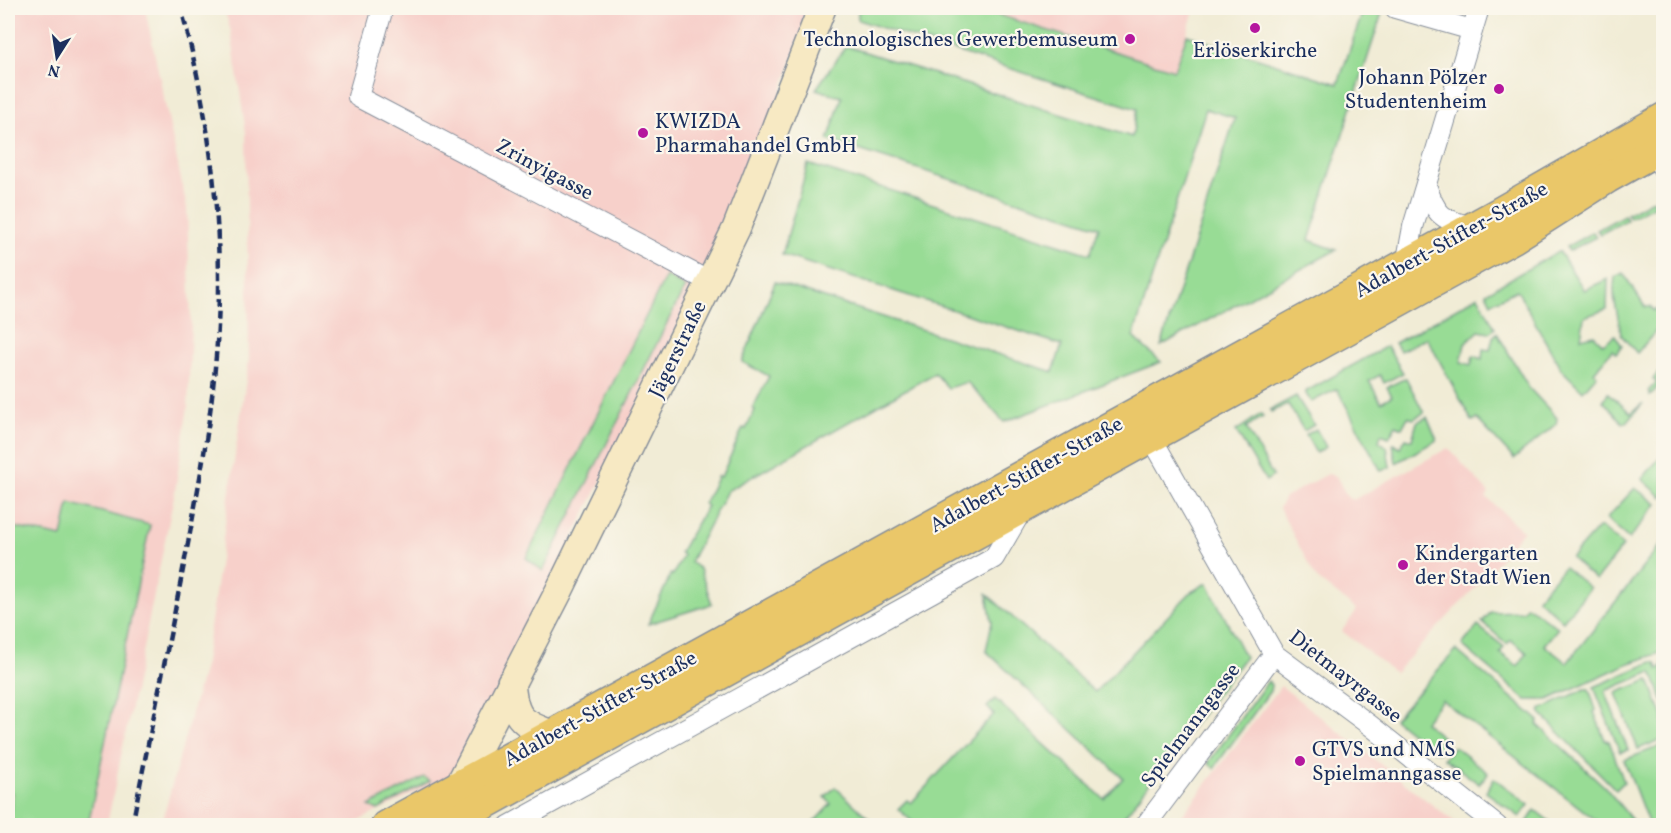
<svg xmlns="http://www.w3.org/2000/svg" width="1671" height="833" font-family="Vollkorn,serif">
<rect width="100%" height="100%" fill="#fbf7ec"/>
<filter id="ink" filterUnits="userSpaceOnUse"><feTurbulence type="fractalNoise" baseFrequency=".0167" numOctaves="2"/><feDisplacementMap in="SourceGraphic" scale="12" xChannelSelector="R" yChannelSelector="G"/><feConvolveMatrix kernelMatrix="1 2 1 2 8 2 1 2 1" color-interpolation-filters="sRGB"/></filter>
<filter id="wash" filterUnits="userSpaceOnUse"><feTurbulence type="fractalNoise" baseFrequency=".008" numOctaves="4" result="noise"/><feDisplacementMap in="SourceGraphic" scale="24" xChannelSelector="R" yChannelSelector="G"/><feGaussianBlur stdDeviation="1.35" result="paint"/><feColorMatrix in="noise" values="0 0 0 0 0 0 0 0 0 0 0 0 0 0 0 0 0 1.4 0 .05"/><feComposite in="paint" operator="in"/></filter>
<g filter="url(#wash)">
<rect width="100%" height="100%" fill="#f1ecd6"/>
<g fill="#f7d0ca">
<path d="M 8,8 L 145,8 L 187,208 L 191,323 L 188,406 L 175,491 L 107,825 L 8,825 Z"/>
<path d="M 224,8 L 810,8 L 779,98 L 691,300 L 456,773 L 350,825 L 161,826 L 205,663 L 249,359 L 246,133 L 231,32 Z"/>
<path d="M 976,8 L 1195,8 L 1175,70 Z"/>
<path d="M 1448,448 L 1489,493 L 1486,497 L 1523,531 L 1486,576 L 1395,673 L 1342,631 L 1357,610 L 1316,578 L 1279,508 L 1285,497 L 1328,474 L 1336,476 L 1348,498 L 1353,500 Z"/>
<path d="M 1281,686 L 1435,807 L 1459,825 L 1175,825 Z"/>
</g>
<g fill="#98dc95" stroke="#5a867a" stroke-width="1.5">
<path d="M 858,8 L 976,8 L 1174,70 L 1187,35 L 1338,84 L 1364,8 L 1382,13 L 1309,240 L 1336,250 L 1161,346 L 1235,118 L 1206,109 L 1133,337 L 1161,362 L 1004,422 L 967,382 L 948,388 L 935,373 L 727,491 L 690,562 L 700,569 L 712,604 L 648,624 L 671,574 L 673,575 L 683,555 L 680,553 L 682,549 L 707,506 L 704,504 L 718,476 L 721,477 L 743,428 L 746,429 L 755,410 L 753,408 L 769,376 L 742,362 L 775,282 L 1053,372 L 1062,345 L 782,255 L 808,164 L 1090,254 L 1099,227 L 828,140 L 842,97 L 816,89 L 846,46 L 1132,137 L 1137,109 L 858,20 Z"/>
<path d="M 1654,199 L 1657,204 L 1630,218 L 1627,214 Z"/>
<path d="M 1624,215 L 1627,220 L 1600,234 L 1597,230 Z"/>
<path d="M 1593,232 L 1596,237 L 1569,251 L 1566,247 Z"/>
<path d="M 1559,251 L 1584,290 L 1608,279 L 1607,309 L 1584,317 L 1581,338 L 1594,335 L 1603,344 L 1615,335 L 1622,346 L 1616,353 L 1612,350 L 1594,372 L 1597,375 L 1583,391 L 1561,369 L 1517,290 L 1491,303 L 1486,293 Z"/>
<path d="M 1623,273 L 1645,307 L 1650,307 L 1654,311 L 1663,306 L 1663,323 L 1637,353 L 1621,335 C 1619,313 1611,301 1615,277 Z"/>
<path d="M 666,276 L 685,287 L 543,571 L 526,558 Z"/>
<path d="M 1478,296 L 1495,328 L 1489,333 L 1479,331 L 1465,344 L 1461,362 L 1471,365 L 1473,356 L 1482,359 L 1483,349 L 1490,350 L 1493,337 L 1497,333 L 1529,388 L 1557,418 L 1556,424 L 1514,459 L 1477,419 L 1472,421 L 1427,338 L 1400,351 L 1395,343 Z"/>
<path d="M 1387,346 L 1403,373 L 1384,383 L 1380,375 L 1369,381 L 1381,402 L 1392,396 L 1387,387 L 1406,378 L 1424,413 L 1413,419 L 1408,417 L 1402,428 L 1396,425 L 1389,437 L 1381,434 L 1379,441 L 1387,447 L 1390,467 L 1381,471 L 1337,389 L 1311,402 L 1305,392 Z"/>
<path d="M 1663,367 L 1663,381 L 1650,396 L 1649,390 L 1657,382 L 1653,379 Z"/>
<path d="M 1608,393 L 1631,413 L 1643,403 L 1627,422 L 1623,423 L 1603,401 Z"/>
<path d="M 1296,396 L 1314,425 L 1304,431 L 1288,404 L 1271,412 L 1270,410 Z"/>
<path d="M 1261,414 L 1263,417 L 1246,427 L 1273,476 L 1266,481 L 1236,431 Z"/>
<path d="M 1427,417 L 1437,440 L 1396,463 L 1393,444 L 1400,448 L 1406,438 L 1412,440 L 1417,422 Z"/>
<path d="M 1316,429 L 1326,447 L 1316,453 L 1306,435 Z"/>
<path d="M 1663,454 L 1664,495 L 1662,497 L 1642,479 Z"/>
<path d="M 1635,488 L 1657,504 L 1629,539 L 1606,519 Z"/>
<path d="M 69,503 L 150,525 L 88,825 L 8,825 L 13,794 L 8,790 L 8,526 L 62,537 Z"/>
<path d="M 1598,528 L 1602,528 L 1623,546 L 1596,580 L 1571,558 Z"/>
<path d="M 1663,542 L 1663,652 L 1627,664 L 1548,700 L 1526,700 L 1462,645 L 1478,626 L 1504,647 L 1500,653 L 1518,666 L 1527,653 L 1511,640 L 1507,644 L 1482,622 L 1491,612 L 1523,611 L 1527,606 L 1558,628 L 1544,645 L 1567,663 Z"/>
<path d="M 1564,567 L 1590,588 L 1563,621 L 1537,598 Z"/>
<path d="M 1207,583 L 1245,657 L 1118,825 L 916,825 L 898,809 L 907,800 L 911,803 L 994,714 L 987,707 L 995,699 L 1104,799 L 1123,778 L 986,651 L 992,622 L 987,594 L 1095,692 L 1191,592 Z"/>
<path d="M 1456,650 L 1539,721 L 1537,724 L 1605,787 L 1636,825 L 1602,825 L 1442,700 L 1424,722 L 1447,741 L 1439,752 L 1434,751 L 1394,719 Z"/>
<path d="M 1663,661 L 1663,702 L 1652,672 L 1605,691 L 1628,750 L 1620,752 L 1594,687 L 1652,662 L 1656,663 L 1658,669 L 1662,667 Z"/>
<path d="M 1649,680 L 1663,717 L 1663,739 L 1638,749 L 1616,693 Z"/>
<path d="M 1268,681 L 1271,685 L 1270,691 L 1214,768 L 1208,763 Z"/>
<path d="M 1585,689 L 1589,689 L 1596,710 L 1594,712 L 1605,740 L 1609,741 L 1624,782 L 1616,790 L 1540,713 L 1540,710 Z"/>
<path d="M 1663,745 L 1663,825 L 1649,825 L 1624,760 Z"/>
<path d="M 1454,746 L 1488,773 L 1479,784 L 1444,758 Z"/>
<path d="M 424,777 L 430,781 L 378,810 L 369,806 Z"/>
<path d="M 1494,778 L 1529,805 L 1520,817 L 1486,792 Z"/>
<path d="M 835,787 L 876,825 L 811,825 L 831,804 L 825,797 Z"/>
<path d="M 1535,810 L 1554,825 L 1526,824 Z"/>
</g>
</g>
<g filter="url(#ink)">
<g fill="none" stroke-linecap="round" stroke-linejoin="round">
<defs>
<g id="street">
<path d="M 383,8 L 358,97 L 710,282"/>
<path d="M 1395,8 L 1472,30"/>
<path d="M 1653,152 L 1664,170"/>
<path d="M 1426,185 C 1436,216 1442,220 1473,227"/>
<path d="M 1406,265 L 1413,227 L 1479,8"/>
<path d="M 1151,437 L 1274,654 L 1371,726 L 1497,826"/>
<path d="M 509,826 L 994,558 L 1022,510"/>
<path d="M 1145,826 L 1274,654"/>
</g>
<g id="secondary">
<path d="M 511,682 C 514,716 519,723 552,734"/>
<path d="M 459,785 L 559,591 L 736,229 L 822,8"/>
</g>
<g id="primary">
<path d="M 386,826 L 1499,213 L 1664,118"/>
<path d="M 444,826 L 1513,238 L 1607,178 L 1664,146"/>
</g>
</defs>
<use href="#street" stroke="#868e9a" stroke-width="22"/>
<use href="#secondary" stroke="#868e9a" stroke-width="30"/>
<use href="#primary" stroke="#868e9a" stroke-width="33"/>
<use href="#street" stroke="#fff" stroke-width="20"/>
<use href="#secondary" stroke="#f7e9c3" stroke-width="27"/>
<use href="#primary" stroke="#eac769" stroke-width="30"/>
<path stroke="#1b2f5e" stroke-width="4.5" stroke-dasharray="9 4.5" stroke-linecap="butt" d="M 132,826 C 149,737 168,648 185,559 C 200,481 214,405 218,326 C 223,219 209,111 181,8"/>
</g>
</g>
<g fill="#b5179e" stroke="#fbf7ec" stroke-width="2">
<circle cx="1255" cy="28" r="6"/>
<circle cx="1130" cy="39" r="6"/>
<circle cx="1499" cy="89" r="6"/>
<circle cx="643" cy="133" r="6"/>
<circle cx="1403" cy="565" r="6"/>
<circle cx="1300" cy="761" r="6"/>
</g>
<g text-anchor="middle" stroke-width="4.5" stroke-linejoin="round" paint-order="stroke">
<g font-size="21" fill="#1b2f5e" stroke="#fbf7ec" text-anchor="start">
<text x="1118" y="46" text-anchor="end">Technologisches Gewerbemuseum</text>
<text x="1255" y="57" text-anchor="middle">Erlöserkirche</text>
<text x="1487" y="84" text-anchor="end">Johann Pölzer<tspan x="1487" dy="24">Studentenheim</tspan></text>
<text x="655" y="128">KWIZDA<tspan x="655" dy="24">Pharmahandel GmbH</tspan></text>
<text x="1415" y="560">Kindergarten<tspan x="1415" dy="24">der Stadt Wien</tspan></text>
<text x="1312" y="756">GTVS und NMS<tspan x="1312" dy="24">Spielmanngasse</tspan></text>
</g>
<g font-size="21" fill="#1b2f5e" stroke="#fbf7ec">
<text transform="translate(545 169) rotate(28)" y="7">Zrinyigasse</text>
<text transform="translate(1451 239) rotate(-29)" y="7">Adalbert-Stifter-Straße</text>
<text transform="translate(677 349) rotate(-64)" y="7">Jägerstraße</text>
<text transform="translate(1026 474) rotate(-29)" y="7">Adalbert-Stifter-Straße</text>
<text transform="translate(1346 676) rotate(38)" y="7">Dietmayrgasse</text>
<text transform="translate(600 708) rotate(-29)" y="7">Adalbert-Stifter-Straße</text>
<text transform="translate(1190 725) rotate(-53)" y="7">Spielmanngasse</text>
</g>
</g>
<rect width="1671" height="833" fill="none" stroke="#fbf7ec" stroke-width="30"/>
<g transform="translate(57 57) rotate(192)" stroke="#fbf7ec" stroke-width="4.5" paint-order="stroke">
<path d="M0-4.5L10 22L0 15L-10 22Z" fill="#1b2f5e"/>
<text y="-9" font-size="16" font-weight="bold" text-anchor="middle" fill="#1b2f5e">N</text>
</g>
</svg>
